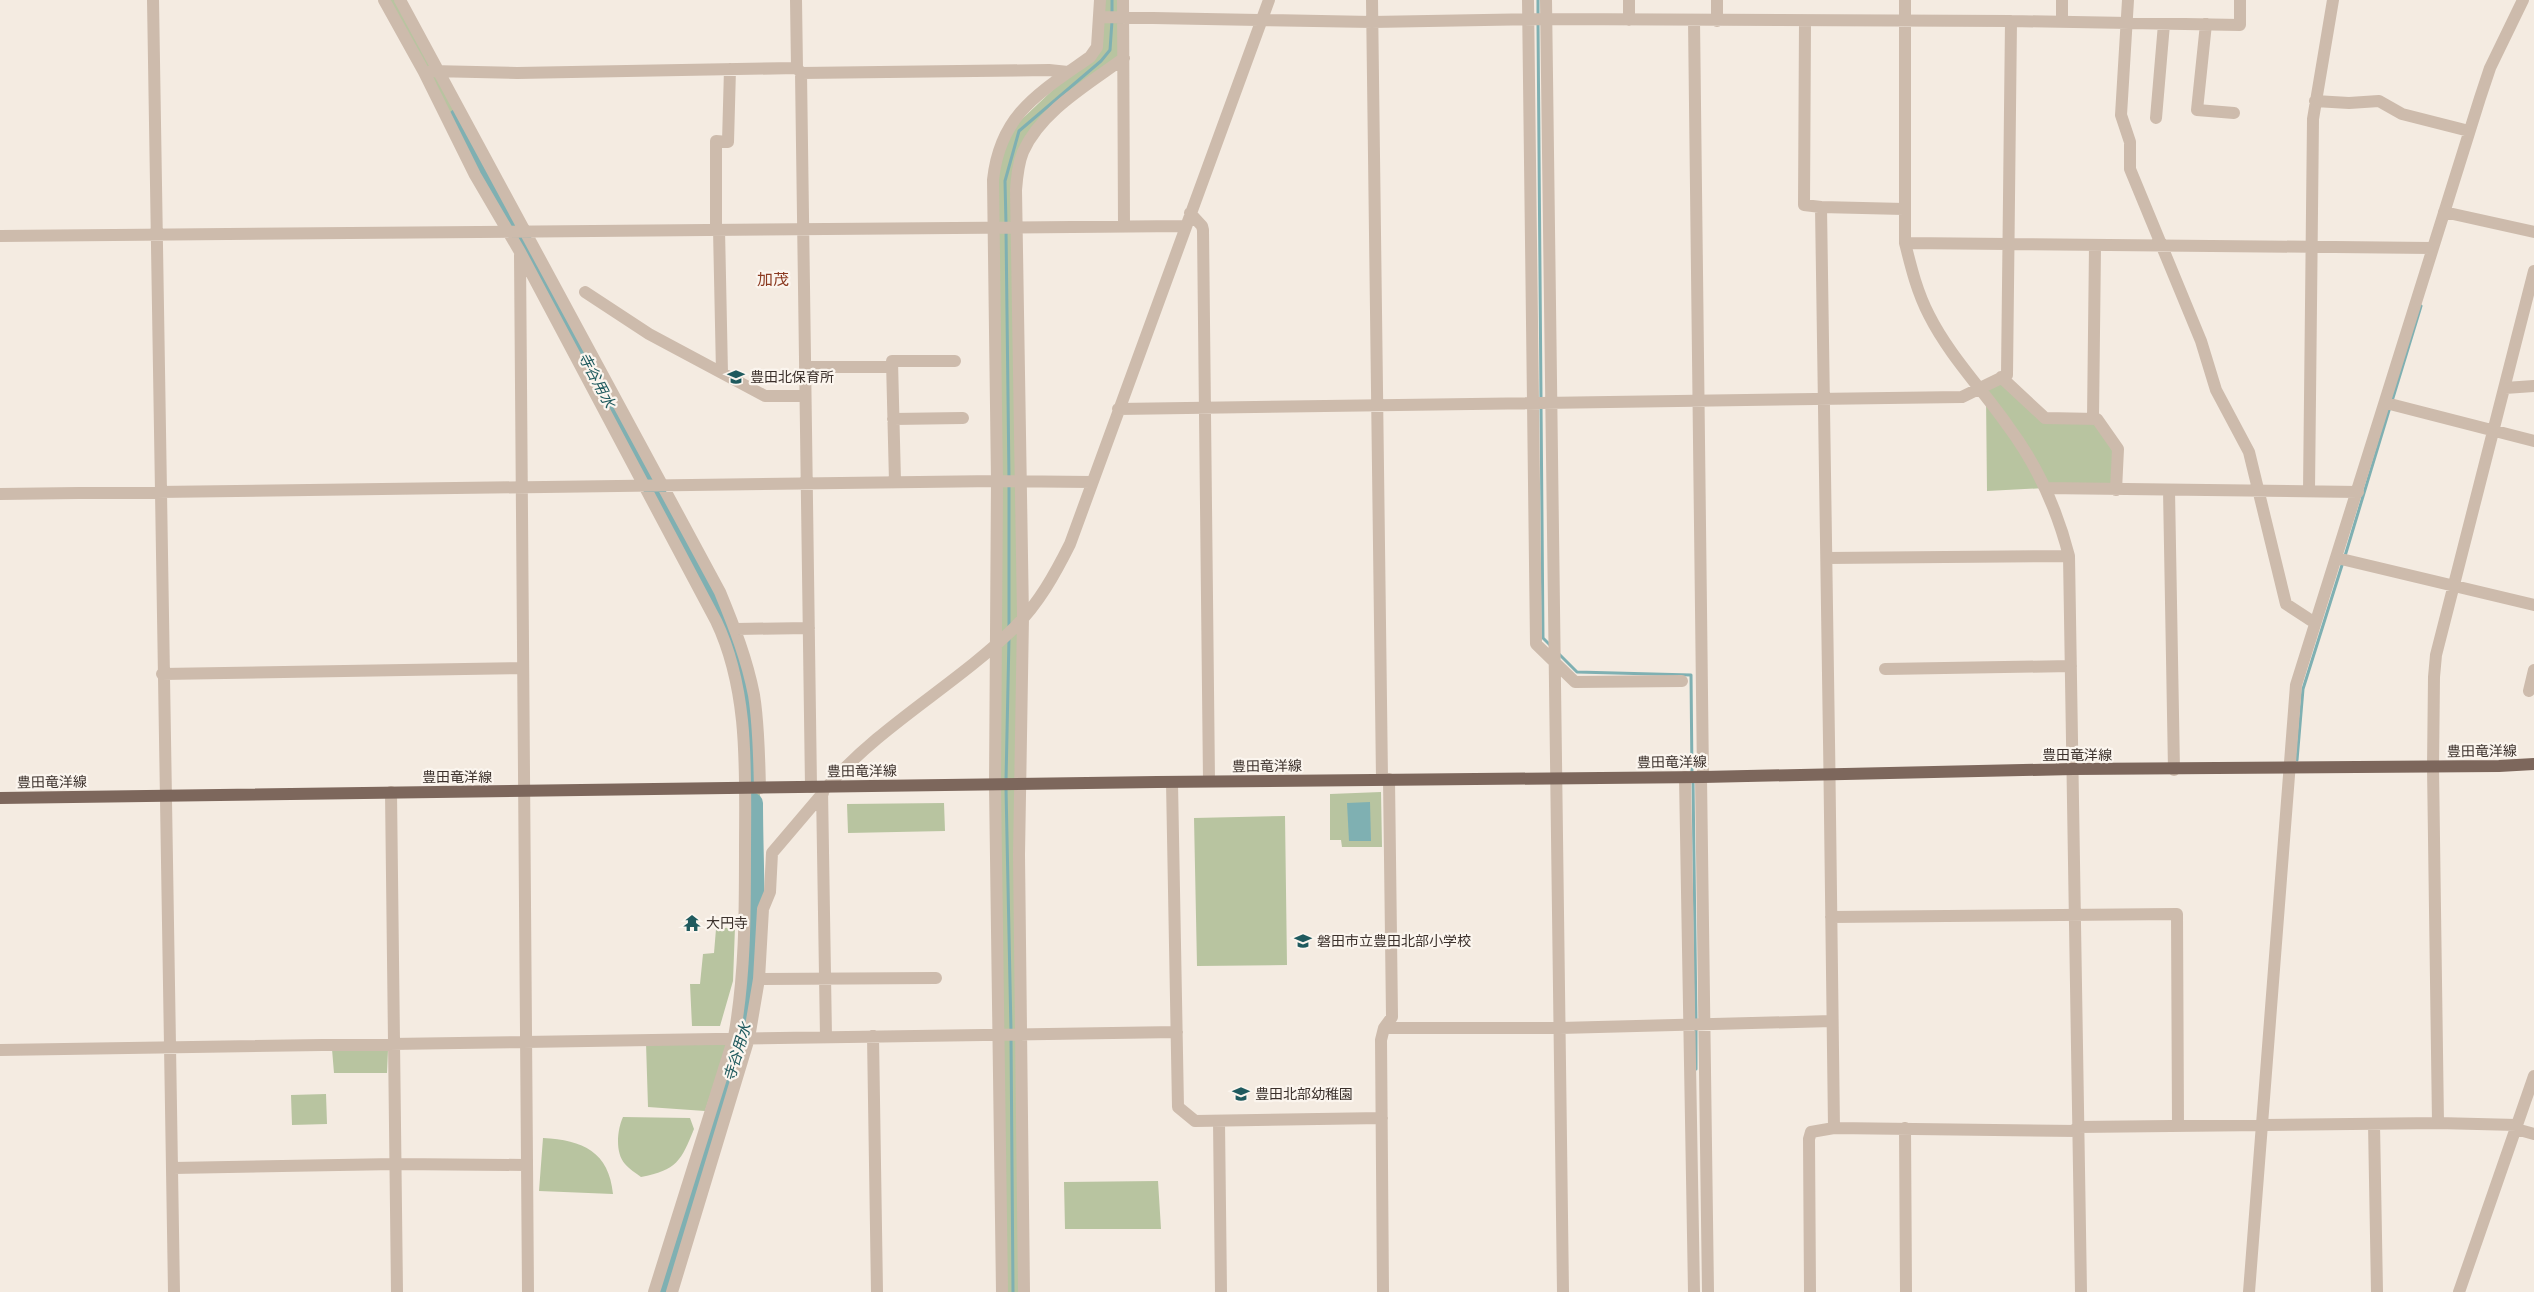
<svg xmlns="http://www.w3.org/2000/svg" width="2534" height="1292" viewBox="0 0 2534 1292" font-family="'IBM Plex Sans','Noto Sans JP',sans-serif">
	<rect width="100%" height="100%" fill="#f4ebe1"/>
	<!-- green -->
	<path fill="#b8c4a0" d="M384 0H400L729 614 751 682 760 788 759 909 750 1021 670 1292H654L734 1037 745 868 735 677 711 612Z
		M1098 0H1123L1124 58 1047 119 1023 153 1016 190 1024 1292H1002L993 192 1003 137 1097 48Z
		M2001 377 2048 423 2093 419 2118 449 2116 490 2045 488 1987 491 1986 396 1979 387Z
		M1381 792 1382 847H1342L1341 840H1330V794Z
		M944 803 945 831 848 833 847 804Z
		M1285 816 1287 965 1197 966 1194 818Z
		M735 927 733 981 720 1026H692L690 984H700L703 954 714 953 716 929Z
		M728 1041 705 1111 648 1107 646 1043Z
		M332 1049 388 1050 387 1073H334Z
		M326 1094 327 1124 292 1125 291 1095Z
		M623 1117 690 1118 694 1129C681 1161 677 1170 641 1177 636 1173 629 1169 625 1164 615 1153 617 1130 623 1117Z
		M543 1138C583 1140 609 1152 613 1194L539 1191Z
		M1158 1181 1161 1229H1065L1064 1182Z"/>
	<!-- water -->
	<path fill="#7fb0b2" d="M1370 802 1371 841H1349L1347 803Z"/>
	<g fill="none" stroke-linecap="round" stroke-linejoin="round">
		<!-- stream -->
		<path stroke="#7fb0b2" stroke-width="3" d="M1538 0V17
			M1112 15V0
			M1538 23 1541 399
			M1006 224 1005 181 1019 131 1101 61 1110 50 1112 21
			M1006 230 1009 479
			M2392 401 2421 306
			M1541 406 1543 638 1551 646
			M1009 485V626
			M2345 556 2390 407
			M1559 654 1577 672 1691 675 1692 774
			M2297 760 2303 689 2343 562
			M1693 780 1696 1021
			M1006 781 1009 638
			M1006 788 1011 1031
			M1696 1028V1069
			M1011 1038 1013 1292"/>
		<!-- river -->
		<path stroke="#7fb0b2" stroke-width="20" d="M457 119 728 629C743 678 751 726 752 777
			M665 1292 748 1012C759 943 753 872 753 803"/>
		<!-- minor -->
		<path stroke="#cdbbac" stroke-width="12" d="M153 0 174 1292
			M384 0 424 72 475 175 520 252 716 621C750 692 745 775 745 852 745 915 745 975 734 1037L654 1292
			M400 0 720 592C734 626 747 659 754 695 759 726 759 757 760 788
			M796 0 797 68 801 73 811 787
			M1123 0 1124 226
			M1372 0 1382 779
			M1528 0 1536 644 1575 682 1682 681
			M1546 0 1563 1292
			M1717 0V21
			M1905 0V243C1911 267 1917 292 1929 315 1949 355 1982 389 2008 426 2037 465 2057 509 2069 556L2081 1292
			M2128 0 2121 115 2130 142V169L2201 341 2216 390 2249 452 2286 604 2315 623
			M1100 17 1372 22 1546 19 2011 21 2240 25V0
			M1629 20V0
			M1694 20 1703 777
			M1805 21 1804 205 1821 207
			M2062 21V0
			M2206 24 2197 110 2234 113
			M431 71 517 73 797 68
			M801 73 1049 70 1068 72
			M2315 101 2349 103 2379 101 2402 114 2469 131
			M2156 118 2164 24
			M2444 212 2534 232
			M1190 213 1202 226 1203 230 1209 781
			M716 229V141L728 142 730 69
			M719 229 722 373
			M0 236 1185 226
			M1905 243 2431 248
			M520 255 528 1292
			M585 292 649 334 765 396H805
			M805 367H892
			M2001 377 2045 418 2097 419 2118 449 2116 490
			M2505 388 2534 386
			M2386 403 2534 441
			M1118 409 1962 397 2007 375 2011 21
			M893 419 963 418
			M2093 419 2095 246
			M895 482 892 361H955
			M2045 488 2358 492
			M2169 490 2174 770
			M2309 491 2313 119 2333 0
			M0 494 997 481 1092 482
			M1827 558 2069 556
			M2337 558 2534 605
			M736 629 809 628
			M1885 669 2071 666
			M162 674 522 668
			M2529 691 2534 670
			M1685 777 1694 1292
			M1701 777 1708 1292
			M1172 782 1178 1107 1195 1121 1382 1118
			M827 787C882 724 956 685 1015 627 1039 603 1055 574 1070 544L1269 0
			M822 789 826 1037
			M391 792 397 1292
			M1831 917 2177 914 2178 1126
			M759 979 936 978
			M1384 1028H1560L1832 1021
			M873 1036 877 1292
			M0 1050 1177 1032
			M1219 1122 1221 1292
			M2438 1123 2433 767 2434 677 2436 655 2534 271
			M2374 1124 2377 1292
			M2077 1127 2438 1123 2517 1125
			M1834 1128C1829 821 1828 514 1821 207L1904 209
			M1905 1128 1906 1292
			M2516 1129 2534 1134
			M173 1168 395 1164 526 1165
			M672 1292 749 1038 759 979 763 909 770 892 772 853 823 793
			M1002 1292 995 785 997 481 993 180C1000 114 1039 93 1090 57L1097 47 1100 0
			M1024 1292 1019 855 1023 617 1016 190C1017 177 1018 164 1023 152 1041 111 1089 84 1124 58
			M1383 1292 1381 1040 1384 1028 1392 1017 1389 779
			M1810 1292 1809 1139 1811 1132 1834 1128 2077 1131
			M2249 1292 2296 685 2480 98 2490 68 2523 0
			M2459 1292 2534 1076"/>
		<!-- major -->
		<path stroke="#7d675c" stroke-width="12" d="M0 798 1157 782 1703 777 2073 769 2499 766 2534 764"/>
	</g>
	<!-- icons -->
	<defs>
		<g id="school-bare" transform="scale(1.35)"><path d="M0-5L7-2L0 1L-7-2ZM-4 1L0 2.5L4 1V4Q0 6-4 4Z" fill="#1f5a5e" stroke="#fbf5ee" stroke-width="2.5" paint-order="stroke"/></g>
		<g id="temple-bare" transform="scale(1.35)"><path d="M0-6L5-2H3V0L6.5 2.5H4V6H1.5V3h-3V6H-4V2.5H-6.5L-3 0V-2H-5Z" fill="#1f5a5e" stroke="#fbf5ee" stroke-width="2.5" paint-order="stroke"/></g>
	</defs>
	<g fill-rule="evenodd">
		<use href="#school-bare" x="736" y="377"/>
		<use href="#temple-bare" x="692" y="923"/>
		<use href="#school-bare" x="1303" y="941"/>
		<use href="#school-bare" x="1241" y="1094"/>
	</g>
	<g text-anchor="middle" dominant-baseline="central" stroke-width="4.5" stroke-linejoin="round" paint-order="stroke">
		<!-- poi labels -->
		<g font-size="14" fill="#3b302b" stroke="#fbf5ee" text-anchor="start">
			<text x="750" y="377">豊田北保育所</text>
			<text x="706" y="923">大円寺</text>
			<text x="1317" y="941">磐田市立豊田北部小学校</text>
			<text x="1255" y="1094">豊田北部幼稚園</text>
		</g>
		<!-- street labels -->
		<g font-size="14" fill="#3b302b" stroke="#fbf5ee">
			<text transform="translate(2482 751) rotate(-1)">豊田竜洋線</text>
			<text x="2077" y="755">豊田竜洋線</text>
			<text transform="translate(1672 762) rotate(-1)">豊田竜洋線</text>
			<text transform="translate(1267 766) rotate(-1)">豊田竜洋線</text>
			<text transform="translate(862 771) rotate(-1)">豊田竜洋線</text>
			<text x="457" y="777">豊田竜洋線</text>
			<text transform="translate(52 782) rotate(-1)">豊田竜洋線</text>
		</g>
		<!-- water labels -->
		<g font-size="15" font-style="italic" fill="#1f5a5e" stroke="#fbf5ee">
			<text transform="translate(597 380) rotate(62)">寺谷用水</text>
			<text transform="translate(737 1052) rotate(-73)">寺谷用水</text>
		</g>
		<!-- quarter labels -->
		<g font-size="16" fill="#8c3b22" stroke="#fbf5ee">
			<text x="773" y="279">加茂</text>
		</g>
	</g>
</svg>
